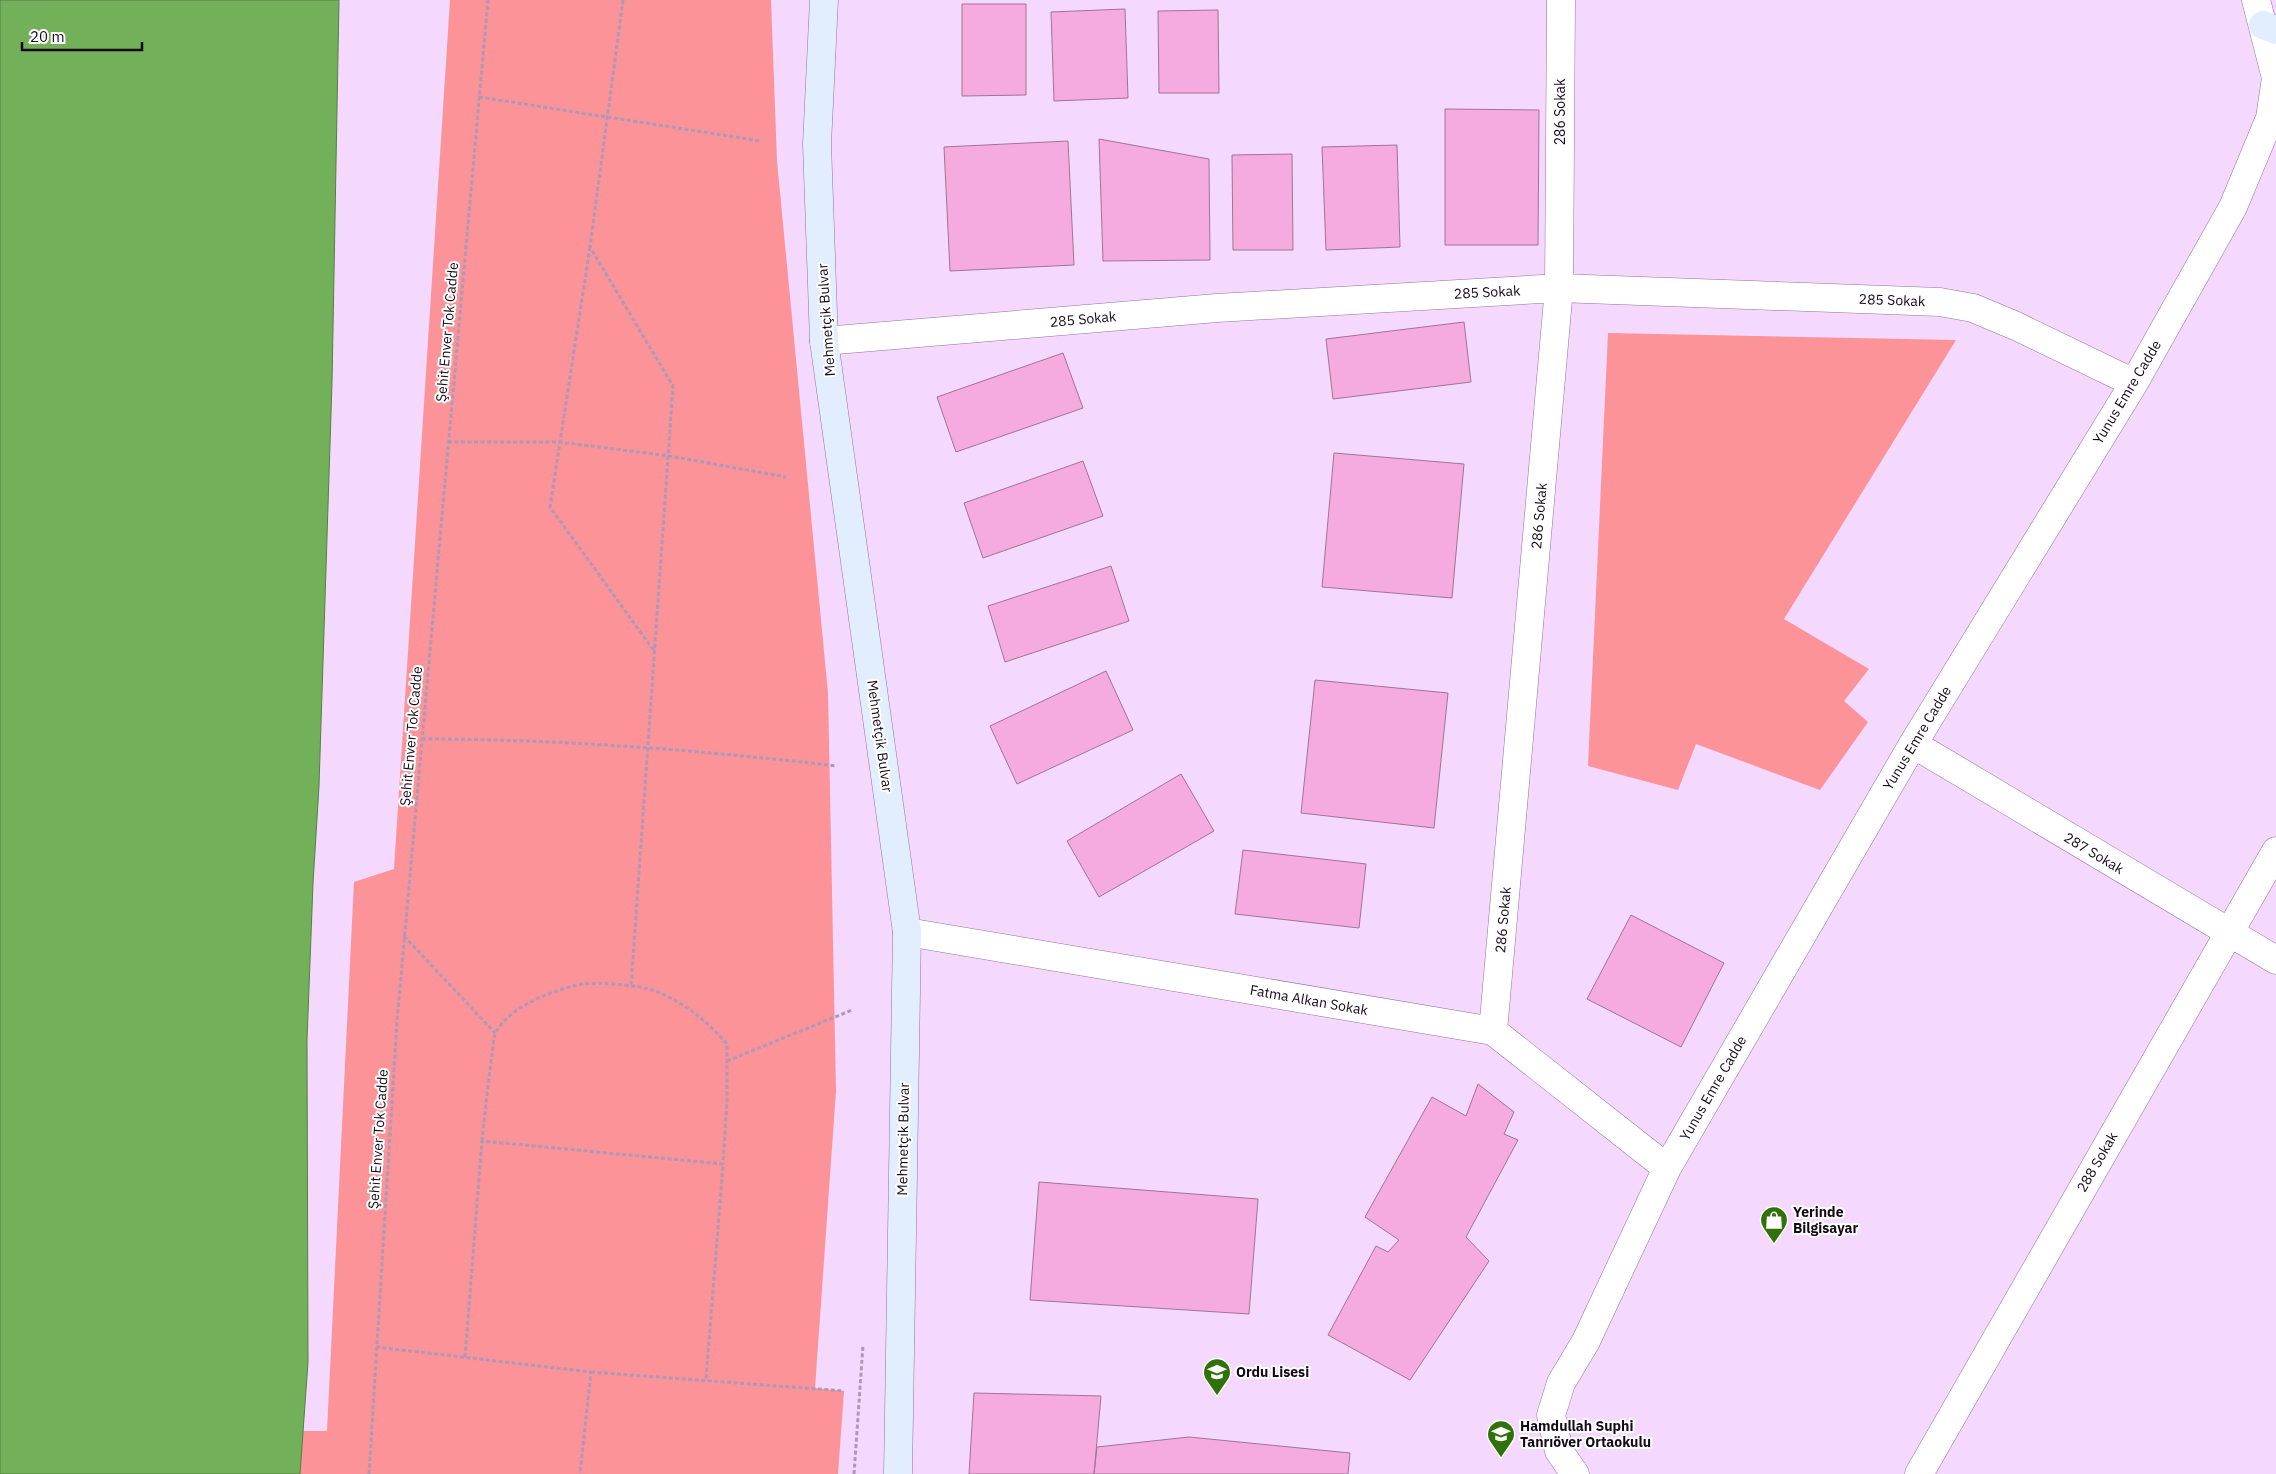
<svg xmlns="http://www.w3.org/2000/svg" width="2276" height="1474" viewBox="0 0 2276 1474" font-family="'IBM Plex Sans',sans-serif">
	<rect width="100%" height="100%" fill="#f4d8fd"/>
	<!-- green -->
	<path fill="#fb9398" d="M450 0H771L777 161 828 693 836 1091 815 1388 844 1391 838 1474H284L287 1431H327L354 882 394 869Z
		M1608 333 1956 340 1784 619 1869 669 1844 701 1868 722 1820 790 1696 744 1678 790 1588 766Z"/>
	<!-- water -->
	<path fill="#72b159" stroke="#567f46" d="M0 0H339L332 382 319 786 313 883 307 1040 308 1362 300 1474H0Z"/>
	<!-- building -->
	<path fill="#f5abe0" stroke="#a17494" d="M962 4H1026V95L962 96Z
		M1125 9 1128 98 1054 101 1051 12Z
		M1218 10 1219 93H1159L1158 11Z
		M1445 109 1539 110 1538 245H1445Z
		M1099 139 1209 159 1210 260 1103 261Z
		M1068 141 1074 265 950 271 944 147Z
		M1397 145 1400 247 1326 250 1322 147Z
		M1292 154 1293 250H1233L1232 155Z
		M1464 322 1471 382 1333 399 1326 339Z
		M1063 353 1083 408 956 452 937 397Z
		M1334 453 1464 464 1452 598 1322 587Z
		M1083 461 1103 516 983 558 964 503Z
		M1111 566 1129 621 1005 662 988 606Z
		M1106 671 1133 730 1017 784 990 726Z
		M1315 680 1448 693 1434 828 1301 813Z
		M1181 774 1214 831 1099 897 1067 841Z
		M1243 850 1366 864 1359 928 1235 914Z
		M1631 915 1724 963 1681 1047 1587 999Z
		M1478 1084 1514 1112 1504 1134 1518 1140 1466 1237 1489 1261 1410 1380 1328 1335 1376 1246 1388 1252 1399 1240 1365 1217 1432 1097 1466 1116Z
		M1039 1182 1258 1199 1249 1314 1030 1300Z
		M974 1393 1101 1396 1094 1474H969Z
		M1189 1437 1350 1453 1348 1474H1094L1097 1447Z"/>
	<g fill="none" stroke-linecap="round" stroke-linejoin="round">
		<!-- street casing -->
		<g stroke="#93749d" stroke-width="29">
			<path id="street" d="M824 341 1217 308 1559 288 1940 302 1973 308 2016 326 2134 383
				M1913 744 2276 960
				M907 932 1493 1031 1667 1168
				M1493 1031 1559 288 1561 0
				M1575 1474 1559 1451 1551 1415 1561 1383 1586 1341 1667 1168 1913 744 2134 383 2233 207 2270 118 2276 78 2256 0
				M1919 1474 2276 851"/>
		</g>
		<!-- secondary casing -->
		<g stroke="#93749d" stroke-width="29">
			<path id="secondary" d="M824 0 817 144 824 341 907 932 898 1474
				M2263 25 2276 30"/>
		</g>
		<!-- path -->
		<path stroke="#af98b6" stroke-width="3" stroke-dasharray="4 2.5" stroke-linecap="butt" d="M623 0 590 247 673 386 631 987
			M479 97 761 141
			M590 247 550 507 655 652
			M448 442H559L669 456 786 477
			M422 739C561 739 699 750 837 766
			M404 936 495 1033
			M727 1061 852 1010
			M482 1141C485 1112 488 1083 492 1055 493 1048 493 1038 496 1032 510 1006 555 989 583 984 599 982 639 985 655 991 684 1002 707 1021 727 1044V1101L723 1164
			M376 1347 591 1372 580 1474
			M465 1357 482 1141 723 1164 706 1380
			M591 1372 844 1391
			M369 1474 397 1021 488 0
			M854 1474 863 1345"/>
		<!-- street -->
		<use href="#street" stroke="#fff" stroke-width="28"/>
		<!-- secondary -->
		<use href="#secondary" stroke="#e2edfd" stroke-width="28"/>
	</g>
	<!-- icons -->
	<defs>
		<g id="shop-pin" transform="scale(1.4375)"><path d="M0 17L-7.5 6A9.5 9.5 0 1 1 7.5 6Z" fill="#307109" stroke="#fff"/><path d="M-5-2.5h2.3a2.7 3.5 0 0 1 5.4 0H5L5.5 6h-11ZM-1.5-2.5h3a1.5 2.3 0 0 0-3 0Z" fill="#fff"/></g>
		<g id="school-pin" transform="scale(1.4375)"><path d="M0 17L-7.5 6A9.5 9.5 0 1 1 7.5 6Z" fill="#307109" stroke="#fff"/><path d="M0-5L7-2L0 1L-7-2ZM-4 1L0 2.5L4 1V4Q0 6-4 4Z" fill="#fff"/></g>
	</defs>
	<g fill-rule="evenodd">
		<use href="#shop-pin" x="1774" y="1220"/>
		<use href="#school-pin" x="1217" y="1372"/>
		<use href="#school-pin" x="1501" y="1434"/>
	</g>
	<g text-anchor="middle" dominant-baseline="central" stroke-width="4" stroke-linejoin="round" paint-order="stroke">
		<!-- street labels -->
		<g font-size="14" fill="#150918" stroke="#fff">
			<text transform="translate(1560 112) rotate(-90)">286 Sokak</text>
			<text transform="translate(1487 292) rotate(-3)">285 Sokak</text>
			<text transform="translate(1892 300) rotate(2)">285 Sokak</text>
			<text transform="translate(1083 319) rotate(-5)">285 Sokak</text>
			<text transform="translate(826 320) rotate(-94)">Mehmetçik Bulvar</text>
			<text transform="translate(447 332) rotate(-85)">Şehit Enver Tok Cadde</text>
			<text transform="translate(2127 392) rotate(-59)">Yunus Emre Cadde</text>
			<text transform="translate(1539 516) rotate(-85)">286 Sokak</text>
			<text transform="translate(411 736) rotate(-85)">Şehit Enver Tok Cadde</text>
			<text transform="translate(880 736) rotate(82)">Mehmetçik Bulvar</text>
			<text transform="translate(1917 738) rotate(-59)">Yunus Emre Cadde</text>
			<text transform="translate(2094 853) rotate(31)">287 Sokak</text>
			<text transform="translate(1503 920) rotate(-85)">286 Sokak</text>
			<text transform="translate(1309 1000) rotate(10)">Fatma Alkan Sokak</text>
			<text transform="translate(1713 1088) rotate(-60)">Yunus Emre Cadde</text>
			<text transform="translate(378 1139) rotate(-86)">Şehit Enver Tok Cadde</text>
			<text transform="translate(903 1139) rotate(-89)">Mehmetçik Bulvar</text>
			<text transform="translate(2097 1162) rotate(-60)">288 Sokak</text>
		</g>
		<!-- poi labels -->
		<g font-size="14" font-weight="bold" fill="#150918" stroke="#fff" text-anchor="start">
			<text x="1793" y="1212">Yerinde<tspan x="1793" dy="16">Bilgisayar</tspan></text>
			<text x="1236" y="1372">Ordu Lisesi</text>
			<text x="1520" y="1426">Hamdullah Suphi<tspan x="1520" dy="16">Tanrıöver Ortaokulu</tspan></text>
		</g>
	</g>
	<!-- scale -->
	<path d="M22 42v8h120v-8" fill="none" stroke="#150918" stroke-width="2.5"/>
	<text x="30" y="42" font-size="15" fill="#150918" stroke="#ffffff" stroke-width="4" paint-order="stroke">20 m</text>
</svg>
